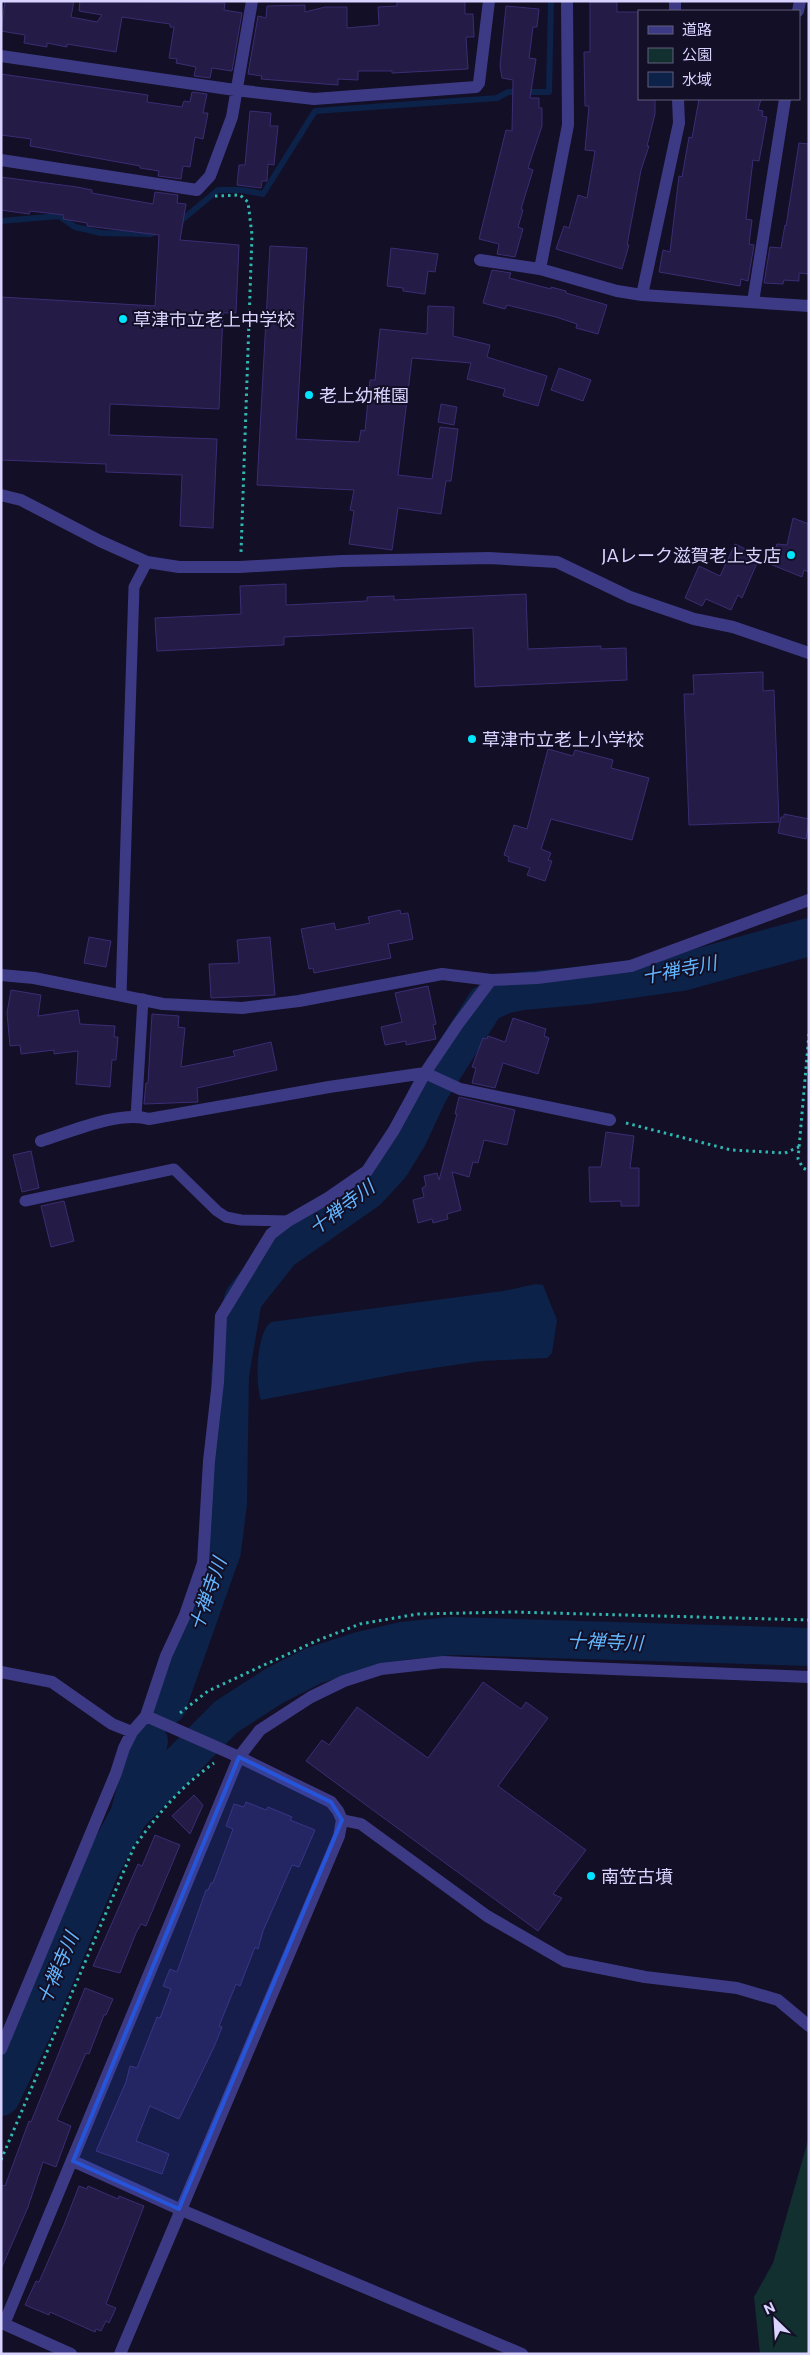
<svg xmlns="http://www.w3.org/2000/svg" width="810" height="2355" viewBox="0 0 810 2355" font-family="Commissioner,'Noto Sans JP',sans-serif">
	<rect width="100%" height="100%" fill="#130f26"/>
	<!-- green -->
	<path fill="#12302f" d="M809 2137V2354H760L754 2297 773 2263Z"/>
	<!-- water -->
	<path fill="#0c2248" d="M536 1284 543 1285 557 1320 552 1353 547 1358 481 1361 407 1372 261 1400C255 1384 256 1333 271 1322L503 1291Z"/>
	<g fill="none" stroke-linecap="round" stroke-linejoin="round">
		<!-- stream -->
		<path stroke="#0c2248" stroke-width="6" d="M1 221 59 216 75 227 101 233 151 234 158 231
			M177 224 218 190H242L263 194 315 111 497 98 508 92H549L551 1"/>
		<!-- river -->
		<path stroke="#0c2248" stroke-width="38" d="M167 1706 222 1551 228 1503 230 1375 243 1299 281 1251 367 1191 391 1165 408 1137 429 1092 486 1003 504 995 522 991 589 985 682 972 809 937
			M129 1815 226 1717 274 1686 313 1666 359 1651 402 1641 452 1636 809 1647
			M1 2097 34 2027 100 1869 129 1815 149 1741"/>
	</g>
	<!-- building -->
	<path fill="#241b47" stroke="#3b2d73" d="M5 1H74L71 17 97 22 102 15 79 11 80 1 225 3 224 10 242 13 232 71 212 68 210 78 194 76 196 67 176 63 177 59 169 58 174 27H170V24L122 17 116 52 67 44V47L47 43V47L24 43 25 35 1 31Z
		M397 1H465V14H473L474 37H466L468 69 392 73V71H358V80L338 79V85L261 79 262 76 248 74 258 16 266 18 267 6 305 5V12L325 7H347V28L379 25 378 7 397 6Z
		M590 2H617V12H639V99H655V114L647 146H649L641 170 627 245H629L622 269 556 249 564 226 569 228 578 195 587 198 595 151 585 150 589 106H585L584 52H590Z
		M506 6 539 9 537 27H533L529 58 536 59 530 98H539V108H542V126L528 168 533 170 521 209 523 210 518 227 523 229 515 257 497 254 499 244 479 239 506 130 512 131 513 80 502 78 500 66Z
		M1 74 148 95 147 102 182 107 184 101 190 102 192 92 207 94 203 113H208L203 139 195 137 190 167 183 166 181 179 158 176 159 171 140 168V166L30 146 31 139 1 135Z
		M699 99H761L758 110 763 111 762 116 767 117 759 161 753 160 746 219 752 220 749 244 754 245 748 281 741 279 740 286 659 272 663 250 670 252 679 176 682 177 689 137 692 138Z
		M250 111 271 113 270 126H278L274 165 268 164 267 181H262L261 188 237 185 239 165H245Z
		M799 143 809 144V274L799 273V281L784 280 783 284 764 283 770 247 781 248 785 225 786 226Z
		M1 177 77 187 92 190V193L153 204 155 192 178 195 177 203 186 204 180 240 239 245 236 313H223L219 409 110 404 109 435 217 439 213 528 180 526 182 475 106 472V464L1 460V297L155 306 159 235 87 226V223L63 219 64 215 30 211 29 214 1 210Z
		M270 246 307 248 296 439 359 442 361 430 365 431 370 380H375L380 329 427 334 428 306 454 307 453 336 490 345 487 357 547 376 538 406 503 396 505 389 467 379 471 363 412 358 398 475 432 479 440 427 458 429 451 481H446L441 514 398 508 392 550 349 544 354 511 350 510 354 490 257 485Z
		M391 248 438 254 435 272 428 271 425 294 403 291V288L387 286Z
		M492 270 511 273 509 278 551 289V287L566 291V293L607 305 598 334 576 328 577 324 556 317 507 305 505 309 483 303Z
		M559 368 591 380 583 401 551 390Z
		M441 404 457 407 454 425 438 422Z
		M793 518 809 524V572L804 570 802 577 770 564 777 544 787 545Z
		M735 544 760 556 742 598 738 595 731 610 706 599 702 606 685 598 699 566 720 576Z
		M286 584V605L367 601V597L394 596V600L526 594 528 649 601 646V649L626 648 627 680 475 687 473 628 284 637V645L157 651 155 618 241 614 240 586Z
		M763 672V691L774 690 779 822 689 825 684 694H694L693 675Z
		M548 749 573 756 575 750 613 760 611 768 649 778 632 840 551 819 541 849 551 853 548 860 552 861 545 881 527 875 530 868 508 861 509 857 504 855 514 825 527 829Z
		M784 814 809 819 806 839 778 833 781 817H784Z
		M400 910 401 914 408 913 413 939 388 944 391 958 314 973 313 968 309 969 301 929 334 923 336 930 370 923 368 917Z
		M89 937 111 941 106 967 84 963Z
		M270 937 275 995 211 998 209 964 239 963 237 940Z
		M428 986 436 1024 433 1025 436 1039 406 1045V1041L385 1045 381 1027 402 1022 395 993Z
		M11 990 41 995 38 1016 78 1010 80 1024 115 1026 114 1037H118L116 1060H112L110 1087 76 1084 78 1051 54 1054V1050L21 1054 20 1045 10 1046 7 1013Z
		M152 1014 179 1016 178 1027 185 1028 181 1067 235 1056 233 1051 271 1042 277 1070 197 1088 198 1102 144 1104 146 1083H148Z
		M513 1018 546 1029 544 1036 549 1038 538 1074 503 1063 495 1088 472 1083 476 1068 472 1067 483 1038 487 1039 488 1036 505 1042Z
		M459 1097 515 1110 507 1145 484 1140 478 1163 473 1162 469 1177 452 1172 461 1210 447 1214 448 1219 433 1223 432 1219 418 1223 413 1200 424 1197 422 1188 426 1186 424 1176 437 1173 439 1180 457 1114H455Z
		M606 1132 634 1136 630 1168H639V1206H621V1201L590 1202 589 1167H601Z
		M31 1151 39 1188 22 1192 13 1155Z
		M64 1201 74 1241 51 1247 41 1206Z
		M483 1682 521 1709 526 1702 548 1718 498 1786 586 1850 553 1894 562 1898 538 1931 306 1761 322 1740 329 1745 357 1707 428 1758Z
		M194 1795 203 1805 190 1834 172 1816Z
		M246 1802 266 1810 268 1807 292 1817 290 1820 315 1830 299 1867 292 1865 263 1931 258 1949 255 1947 240 1986 236 1984 219 2026 222 2027 214 2047 179 2119 150 2106 136 2141 169 2154 162 2174 96 2151 126 2082 130 2066 137 2068 157 2017 160 2018 171 1989 163 1986 170 1969 177 1972 206 1890H208L211 1883H213L233 1829 226 1826 234 1804 244 1807Z
		M155 1835 180 1845 146 1926 141 1924 136 1933 120 1973 93 1966 138 1864 142 1866Z
		M85 1988 113 1999 106 2015H104L89 2054 86 2053 57 2120 71 2126 56 2167 43 2162 28 2207 1 2269V2185L5 2186 29 2121 31 2122Z
		M79 2186 87 2189 88 2186 118 2199 119 2196 144 2206 106 2304 116 2308 109 2323 106 2321 101 2331 96 2329 95 2332 50 2312 49 2315 25 2305 36 2281 39 2282 64 2225Z"/>
	<g fill="none" stroke-linecap="round" stroke-linejoin="round">
		<!-- path -->
		<path stroke="#2fb8b0" stroke-width="3" stroke-dasharray="2.5 4" stroke-linecap="butt" d="M215 196 240 195 248 202 252 235 241 552
			M809 1034 798 1159 803 1168 809 1171
			M626 1123 731 1150 785 1153 799 1147
			M180 1713 208 1691 316 1641 360 1624 418 1614 513 1612 809 1620
			M1 2160 134 1847C158 1814 181 1786 214 1763"/>
		<!-- service -->
		<path stroke="#3d3a85" stroke-width="11" d="M121 995 134 587 147 562
			M136 1117 143 999
			M25 1201 174 1169 217 1211 226 1217 241 1220 288 1221"/>
		<!-- minor -->
		<path stroke="#3d3a85" stroke-width="12" d="M675 1V11
			M798 11 800 1
			M1 56 235 90 314 99 476 87 479 83 489 1
			M1 160 197 190 210 176 232 117 252 1
			M480 260 540 269 617 291 642 295 809 306
			M540 269 568 125 567 1
			M642 295 679 123 678 99
			M753 302 785 99
			M1 495 21 500 100 541 147 562 179 567H240L342 561 489 558 557 562 630 597 694 619 733 627 809 653
			M1 975 34 978 163 1004 242 1008 299 1001 442 974 491 980 537 978 631 966 809 900
			M41 1141C70 1132 120 1110 149 1119L329 1087 425 1073 460 1089 610 1120
			M1 1672 52 1682 112 1724 132 1732
			M146 1716 239 1757
			M342 1820 361 1824 487 1916 565 1961 645 1977 737 1988 778 2000 809 2026
			M1 2049 116 1773 124 1748 132 1732 146 1716 166 1656 185 1615 203 1563 209 1461 218 1382 221 1316 271 1234 288 1221 328 1198 367 1171 394 1130 425 1073 458 1024 491 980
			M73 2161 179 2209 522 2354
			M71 2354 4 2324 239 1757 260 1730 311 1697 344 1681 381 1669 443 1662 809 1677"/>
		<!-- tertiary -->
		<path stroke="#3d3a85" stroke-width="12" d="M120 2354 339 1836 342 1820 338 1811 331 1802 239 1757"/>
	</g>
	<!-- marked area -->
	<path fill="#2655da" fill-opacity="0.2" stroke="#2655da" stroke-width="4" stroke-linejoin="round" d="M239 1757 331 1802 342 1820 179 2209 73 2161Z"/>
	<!-- markers -->
	<g fill="#00e5ff" stroke="#130f26" stroke-width="2">
		<circle cx="123" cy="319" r="5"/>
		<circle cx="309" cy="395" r="5"/>
		<circle cx="791" cy="555" r="5"/>
		<circle cx="472" cy="739" r="5"/>
		<circle cx="591" cy="1876" r="5"/>
	</g>
	<g text-anchor="middle" dominant-baseline="central" stroke-width="4" stroke-linejoin="round" paint-order="stroke">
		<!-- poi labels -->
		<g font-size="18" fill="#d9d4ff" stroke="#130f26" text-anchor="start">
			<text x="133" y="319">草津市立老上中学校</text>
			<text x="319" y="395">老上幼稚園</text>
			<text x="781" y="555" text-anchor="end">JAレーク滋賀老上支店</text>
			<text x="482" y="739">草津市立老上小学校</text>
			<text x="601" y="1876">南笠古墳</text>
		</g>
		<!-- water labels -->
		<g font-size="19" font-style="italic" fill="#62b6ff" stroke="#130f26">
			<text transform="translate(679 969) rotate(-11)">十禅寺川</text>
			<text transform="translate(341 1207) rotate(-37)">十禅寺川</text>
			<text transform="translate(207 1594) rotate(-71)">十禅寺川</text>
			<text transform="translate(605 1641) rotate(2)">十禅寺川</text>
			<text transform="translate(57 1968) rotate(-67)">十禅寺川</text>
		</g>
	</g>
	<!-- border -->
	<rect width="810" height="2355" fill="none" stroke="#d9d4ff" stroke-width="5"/>
	<!-- legend -->
	<rect x="638" y="10" width="162" height="90" fill="#130f26" stroke="#625e7d"/>
	<rect x="648" y="26" width="25" height="8" fill="#3d3a85" stroke="#625e7d"/>
	<text x="682" y="35" font-size="15" fill="#d9d4ff">道路</text>
	<rect x="648" y="48" width="25" height="15" fill="#12302f" stroke="#625e7d"/>
	<text x="682" y="60" font-size="15" fill="#d9d4ff">公園</text>
	<rect x="648" y="72" width="25" height="15" fill="#0c2248" stroke="#625e7d"/>
	<text x="682" y="85" font-size="15" fill="#d9d4ff">水域</text>
	<!-- north arrow -->
	<g transform="translate(775 2320) rotate(335)" stroke="#130f26" stroke-width="4" paint-order="stroke">
	<path d="M0-4L9 19L0 12L-9 19Z" fill="#d9d4ff"/>
	<text y="-8" font-size="14" font-weight="bold" text-anchor="middle" fill="#d9d4ff">N</text>
	</g>
</svg>
